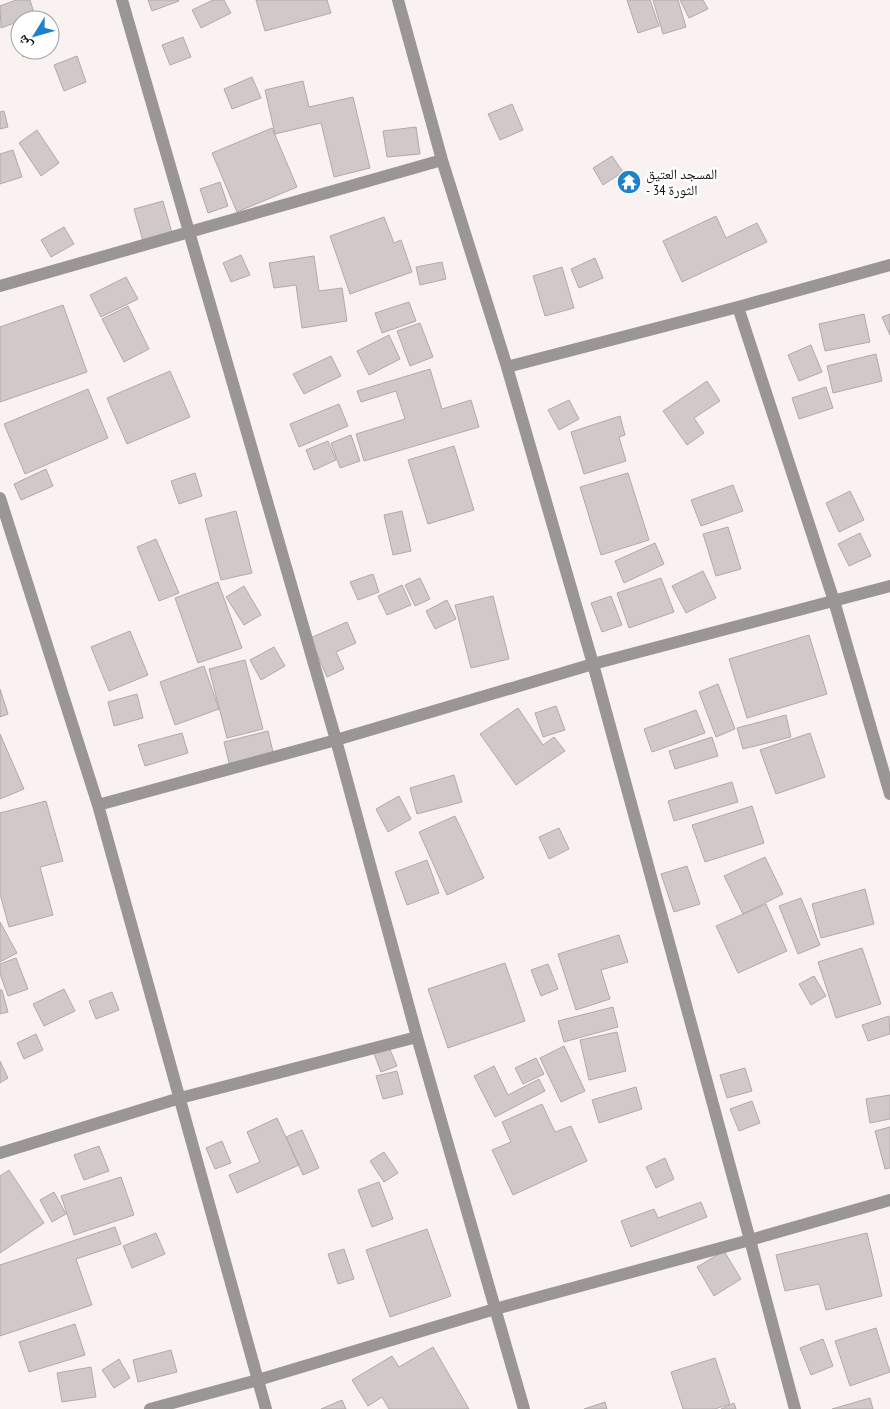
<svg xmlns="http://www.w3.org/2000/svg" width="890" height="1409" viewBox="0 0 890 1409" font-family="'PT Sans Narrow','Noto Naskh Arabic',sans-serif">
	<rect width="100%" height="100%" fill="#f9f2f0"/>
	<!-- building -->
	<path fill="#d0c9c7" stroke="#b1aaa8" d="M16 0H30L35 16 20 20V21L1 28 0 6Z
		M148 0H178L179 1 152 11Z
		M213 0H224L231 13 201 28 192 10Z
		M256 0H327L331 13 265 31Z
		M627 0H650L659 26 638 33Z
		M653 0H678L686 27 663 34Z
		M680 0H703L708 9 689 18Z
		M20 34V50H38L23 57 13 38Z
		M183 37 191 57 170 65 162 45Z
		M77 56 86 82 64 91 54 65Z
		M252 77 261 98 232 109 224 89Z
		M303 81 309 107 353 97 370 168 334 177 321 123 275 134 265 90Z
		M512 104 523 130 500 140 488 114Z
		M4 111 8 127 0 129V112Z
		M416 127 420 154 387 157 383 131Z
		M272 128 297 187 237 212 212 153Z
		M37 130 59 163 41 176 19 143Z
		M13 150 22 177 0 184V154Z
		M612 156 623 172 603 185 593 168Z
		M220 182 228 206 208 213 200 189Z
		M163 201 172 233 143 241 134 209Z
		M716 216 726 238 757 223 767 242 682 282 663 241Z
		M384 217 394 243 401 240 412 272 350 294 330 236Z
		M64 227 74 244 51 257 41 240Z
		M241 255 250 275 231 282 223 263Z
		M314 256 319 291 342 288 347 321 302 328 296 285 274 288 269 263Z
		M595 258 603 278 579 288 571 269Z
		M442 262 446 279 420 285 416 267Z
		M562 267 574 308 545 316 533 276Z
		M126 277 138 299 101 317 90 295Z
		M409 302 416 321 382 333 375 313Z
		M63 305 87 372 0 402V327Z
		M128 306 149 349 124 362 102 319Z
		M864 314 870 342 825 351 819 324Z
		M890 314V335L882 317Z
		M420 323 433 357 410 366 397 331Z
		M389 335 400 359 369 375 357 351Z
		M811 345 822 372 799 381 788 355Z
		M876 354 882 381 833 393 827 366Z
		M331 356 341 376 304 394 293 374Z
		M430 369 442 409 471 400 479 427 364 461 356 434 405 419 396 391 361 402 357 391Z
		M170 371 190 417 127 444 107 398Z
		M707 381 720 401 694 418 704 433 687 445 663 411Z
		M826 387 833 408 799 419 792 398Z
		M88 389 108 438 25 474 4 424Z
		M569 400 579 419 559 430 548 410Z
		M339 404 348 426 299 447 290 424Z
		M620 416 625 435 619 437 626 461 584 474 571 432Z
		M351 435 360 461 340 468 331 443Z
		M328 441 336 460 314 470 306 450Z
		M454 446 474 510 428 524 408 460Z
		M46 469 53 486 21 500 14 484Z
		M195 473 202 496 179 504 171 481Z
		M628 473 649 540 601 555 580 487Z
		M733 485 743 511 701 526 691 500Z
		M850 491 864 520 839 532 826 503Z
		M236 511 252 573 221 580 205 519Z
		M402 511 411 551 393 555 384 515Z
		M728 527 741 569 716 576 703 534Z
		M860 533 871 556 849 566 838 544Z
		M156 539 179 593 159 601 137 547Z
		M655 543 664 564 624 583 615 561Z
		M703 571 716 598 686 613 672 586Z
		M373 574 379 592 358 600 350 582Z
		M420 578 430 599 415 606 405 585Z
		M661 578 674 612 629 628 617 593Z
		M218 582 242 648 198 663 175 598Z
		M402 585 411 605 387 615 378 596Z
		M244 586 261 615 244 625 226 597Z
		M493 596 509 659 471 668 455 605Z
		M611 596 622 625 602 632 591 603Z
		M447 600 456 619 435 629 426 611Z
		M347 622 356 643 336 652 344 669 327 677 310 638Z
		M130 631 148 675 109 691 91 647Z
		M809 635 827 694 747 718 729 659Z
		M274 647 285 666 261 680 250 660Z
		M245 660 263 729 227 738 209 669Z
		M204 666 219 709 175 725 160 682Z
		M718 684 735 729 716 737 699 692Z
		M0 689 8 714 0 717Z
		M137 694 143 718 114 726 108 702Z
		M556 706 565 730 543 737 535 713Z
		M518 708 543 745 554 737 565 751 516 785 480 734Z
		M696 710 705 733 652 752 644 729Z
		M786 715 791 737 743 749 737 728Z
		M268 731 274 756 230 767 224 742Z
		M182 733 188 753 145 766 138 745Z
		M810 733 825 777 776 794 760 750Z
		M0 734 24 789 0 799Z
		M712 737 718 756 675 769 669 751Z
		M454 775 462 802 417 814 410 788Z
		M732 782 738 802 674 821 668 801Z
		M399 796 411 819 388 832 376 809Z
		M46 801 63 861 40 867 53 915 9 927 0 894V813Z
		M752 806 764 843 705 862 692 825Z
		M455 816 484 878 447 895 419 832Z
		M559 828 569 849 549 859 539 837Z
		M765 857 783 894 743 914 724 876Z
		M427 860 439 893 407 905 395 872Z
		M687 866 700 904 674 912 661 874Z
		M865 889 874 924 821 938 812 904Z
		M801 898 820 945 798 954 779 906Z
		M766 904 787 951 738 973 716 926Z
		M0 922 17 953 0 962Z
		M619 935 628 962 601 970 610 999 576 1010 558 954Z
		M862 948 881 1004 836 1018 818 962Z
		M16 958 28 989 8 996 0 974V964Z
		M505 963 525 1021 448 1048 428 989Z
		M548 964 558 989 541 996 531 970Z
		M814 976 826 996 811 1005 799 984Z
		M64 989 75 1011 44 1026 33 1004Z
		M0 990H2L8 1012 0 1014Z
		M112 992 119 1010 96 1019 89 1001Z
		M613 1007 618 1027 564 1042 558 1021Z
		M889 1016 890 1034 868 1041 862 1025Z
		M617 1032 626 1071 589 1080 580 1040Z
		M36 1034 43 1050 24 1059 17 1043Z
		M388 1045 397 1066 381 1072 373 1051Z
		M564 1046 585 1091 561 1102 540 1058Z
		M536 1058 544 1074 523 1084 515 1068Z
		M0 1061 8 1078 0 1083Z
		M494 1066 508 1095 539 1079 545 1091 495 1117 474 1076Z
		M745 1068 752 1091 727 1098 720 1075Z
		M397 1071 403 1094 383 1099 376 1076Z
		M636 1087 642 1109 599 1123 592 1100Z
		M890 1095V1119L870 1123 866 1099Z
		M752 1101 760 1123 739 1131 730 1109Z
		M542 1104 555 1132 571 1126 587 1161 513 1195 492 1150 511 1142 502 1122Z
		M277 1118 299 1165 237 1193 229 1175 260 1162 247 1132Z
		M890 1127V1168L885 1169 875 1131Z
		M302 1130 319 1168 303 1175 286 1137Z
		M222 1141 231 1163 215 1169 206 1148Z
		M99 1146 109 1171 84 1180 74 1155Z
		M384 1152 398 1173 384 1182 370 1161Z
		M665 1158 674 1179 656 1188 646 1167Z
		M9 1170 44 1223 0 1253V1176Z
		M121 1177 134 1215 74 1235 61 1196Z
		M379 1182 393 1219 372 1227 358 1190Z
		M54 1192 66 1214 52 1222 40 1200Z
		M701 1202 707 1217 631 1247 621 1221 654 1209 658 1218Z
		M115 1227 121 1244 76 1259 92 1305 0 1336V1265Z
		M427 1229 451 1296 390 1317 366 1250Z
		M156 1233 165 1254 132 1268 123 1246Z
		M867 1233 882 1296 826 1310 819 1284 785 1291 776 1255Z
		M344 1249 354 1279 338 1284 328 1254Z
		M724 1251 741 1279 714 1296 697 1267Z
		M75 1324 85 1355 29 1372 19 1342Z
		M876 1328 890 1372 850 1386 835 1341Z
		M823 1339 833 1366 811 1375 800 1348Z
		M433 1347 469 1409H389L382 1397 368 1406 352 1380 392 1356 399 1367Z
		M171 1350 177 1372 138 1382 133 1360Z
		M715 1358 730 1404 715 1409H683L671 1372Z
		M119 1359 130 1378 114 1388 102 1370Z
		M91 1367 96 1397 62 1402 57 1373Z
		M870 1398 873 1409H832Z
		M342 1400 346 1409H321Z
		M605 1402 607 1409H584Z
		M734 1403 736 1409H721Z"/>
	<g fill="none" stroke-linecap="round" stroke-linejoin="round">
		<!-- minor -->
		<path stroke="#999695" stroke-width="12" d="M122 0 336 740 417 1037 524 1409
			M398 0 442 160 507 367 593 664 750 1240 795 1409
			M0 286 442 160
			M738 307 834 601 890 794
			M507 367 738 307 890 265
			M0 498 98 805 266 1409
			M98 805 336 740 593 664 890 586
			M0 1153 180 1098 417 1037
			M150 1409 258 1380 495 1309 750 1240 890 1200"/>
	</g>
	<!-- icons -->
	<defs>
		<g id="temple-disc" transform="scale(1.25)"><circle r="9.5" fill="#1e81cc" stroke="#fff"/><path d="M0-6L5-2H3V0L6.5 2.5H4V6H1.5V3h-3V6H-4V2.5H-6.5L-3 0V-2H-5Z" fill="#fff"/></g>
	</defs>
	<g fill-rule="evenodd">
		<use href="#temple-disc" x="629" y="182"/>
	</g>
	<g text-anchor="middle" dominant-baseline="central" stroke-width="5" stroke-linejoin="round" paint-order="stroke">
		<!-- poi labels -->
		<g font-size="14" fill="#151211" stroke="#fff" text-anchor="start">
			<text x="646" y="174">المسجد العتيق<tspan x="646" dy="16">- الثورة 34</tspan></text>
		</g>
	</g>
	<!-- north arrow -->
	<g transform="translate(35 35) rotate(233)"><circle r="24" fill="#ffffff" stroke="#a1a0a0"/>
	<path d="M0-4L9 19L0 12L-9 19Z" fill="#1e81cc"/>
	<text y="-8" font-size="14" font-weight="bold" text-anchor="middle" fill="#151211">ش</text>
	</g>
</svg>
